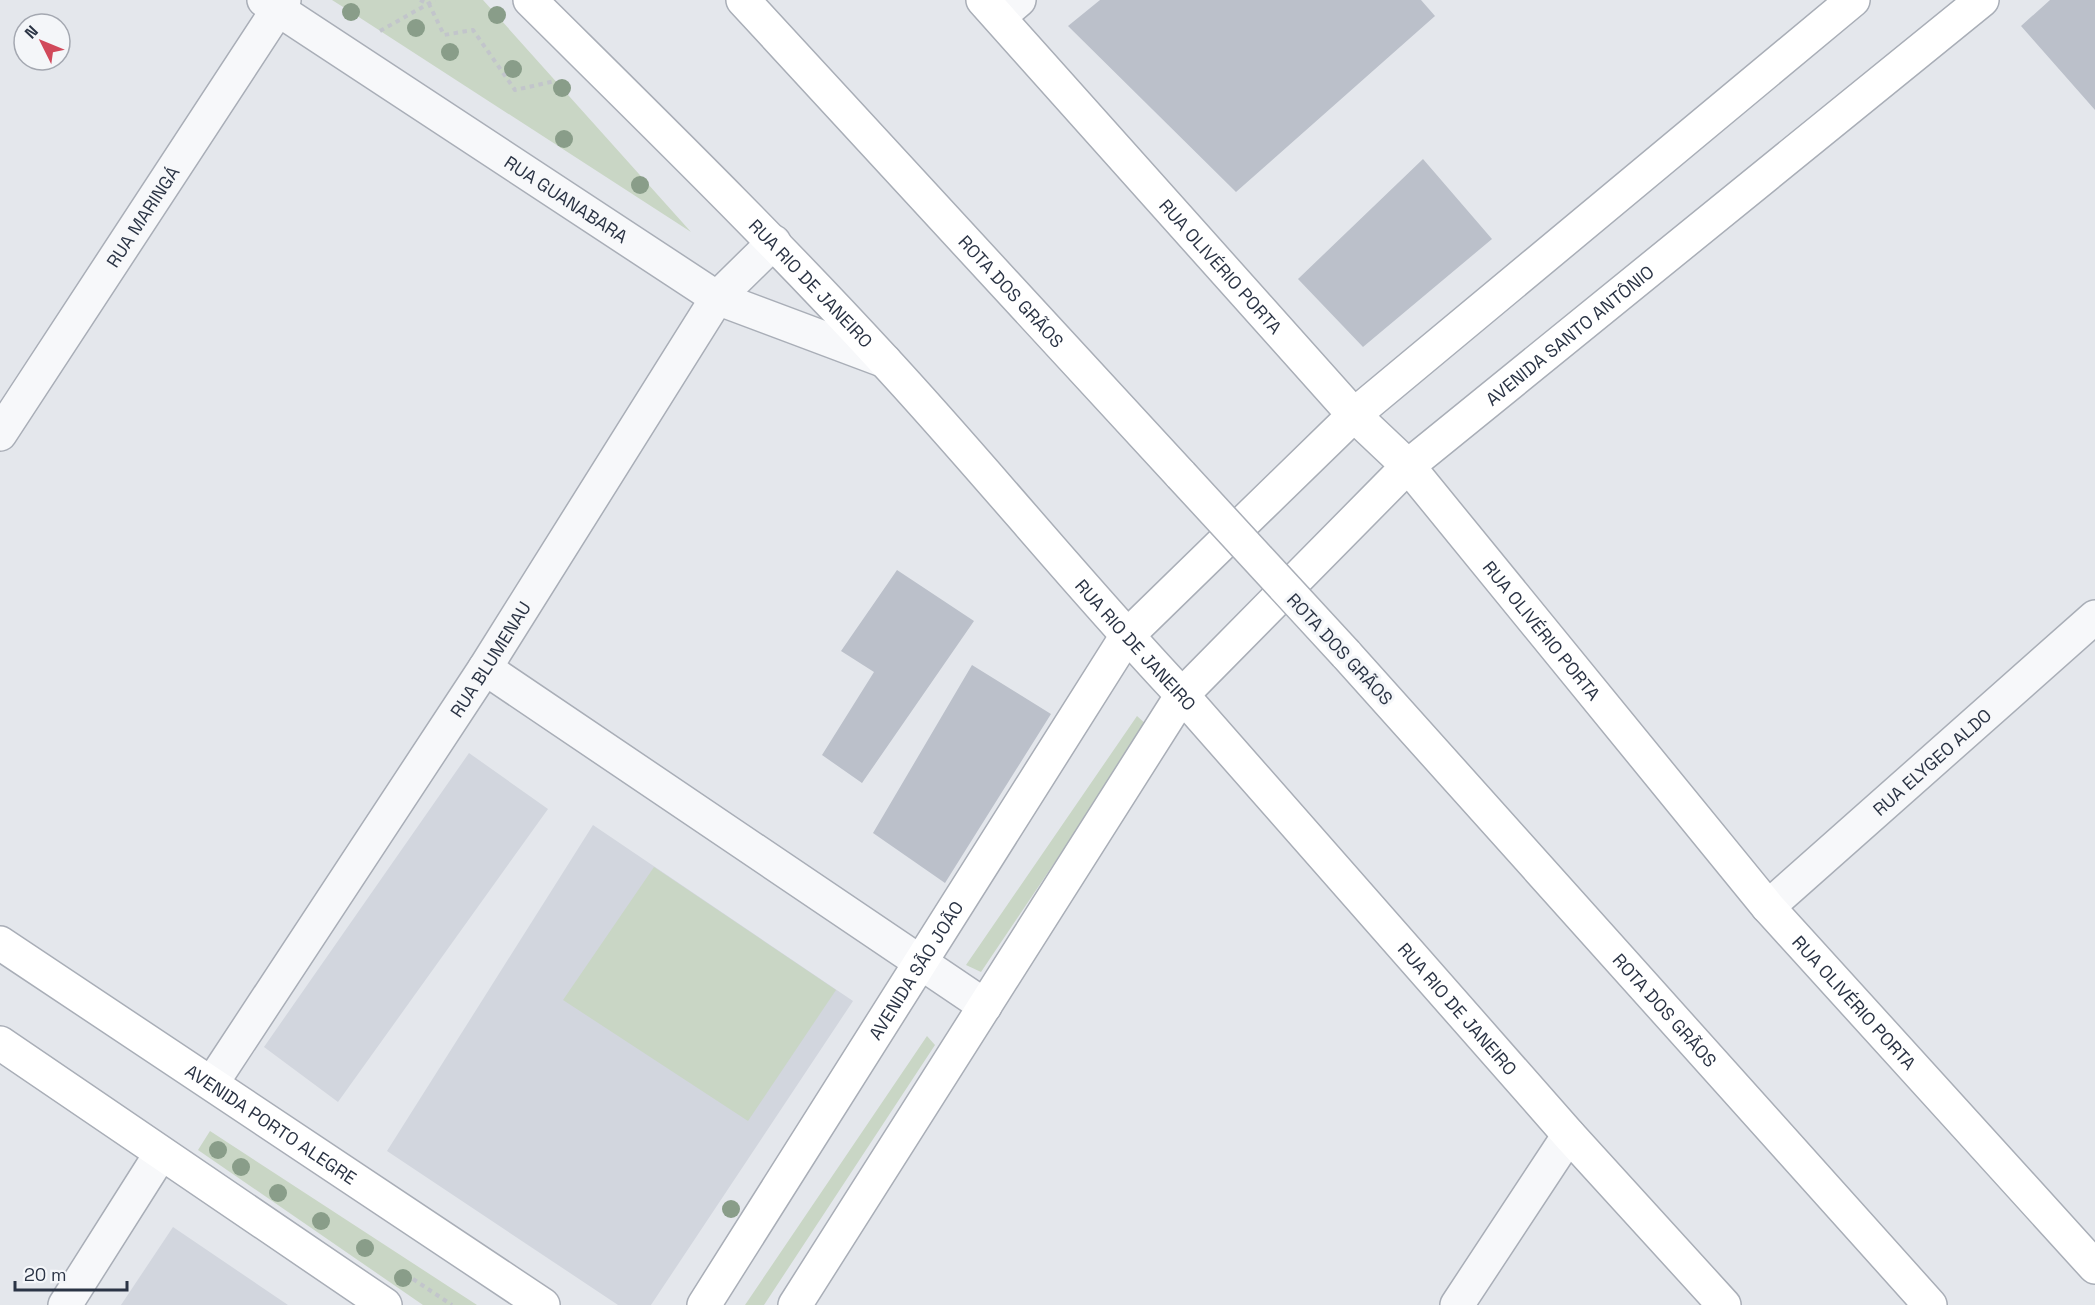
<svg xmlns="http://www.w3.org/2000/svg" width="2095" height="1305" viewBox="0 0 2095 1305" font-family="'Space Grotesk',sans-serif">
	<rect width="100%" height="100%" fill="#e4e7ec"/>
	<!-- built -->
	<path fill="#d2d6de" d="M469 753 548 809 338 1102 264 1047Z
		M593 825 853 1001 651 1305H618L387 1151Z
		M173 1227 288 1305H121Z"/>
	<!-- green -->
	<path fill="#c9d6c5" d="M332 0H483L691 232 351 12Z
		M1137 716 1147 725 981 972 966 965Z
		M654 867 836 990 748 1121 563 1000Z
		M927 1036 935 1045 764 1305H745Z
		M210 1131 477 1305H423L198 1150Z"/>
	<!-- building -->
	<path fill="#bbc0ca" d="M1100 0H1421L1435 16 1236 192 1068 26Z
		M2050 0H2095V110L2021 26Z
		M1423 159 1492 239 1363 347 1298 279Z
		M897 570 974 621 862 783 822 755 874 672 841 651Z
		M972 665 1051 714 945 883 873 833Z"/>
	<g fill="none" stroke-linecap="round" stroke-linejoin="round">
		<!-- street casing -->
		<g stroke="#a9aeb7" stroke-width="36">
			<g id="street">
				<path id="s1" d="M264 0 717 298 885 361"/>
				<path d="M999 17 1019 0"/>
				<path id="s2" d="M0 434 284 0"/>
				<path d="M485 668 985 1006"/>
				<path id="s3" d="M1768 907 2095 617"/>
				<path id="s4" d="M212 1083 485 668 717 298 774 242"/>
				<path d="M65 1305 160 1155"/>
				<path d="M1457 1305 1569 1135"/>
			</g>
		</g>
		<!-- secondary casing -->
		<g stroke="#a9aeb7" stroke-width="36">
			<g id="secondary">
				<path id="s5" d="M530 0C649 118 769 235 883 359 985 469 1079 586 1182 695L1569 1135 1724 1305"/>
				<path id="s6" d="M743 0 1181 475"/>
				<path id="s7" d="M983 0 1354 415 1408 466 1768 907 2095 1267"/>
				<path id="s8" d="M1346 654 1930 1305"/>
				<path id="s9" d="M0 943 543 1305"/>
				<path d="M0 1043 385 1305"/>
				<path id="s10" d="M704 1305 1126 637 1354 415 1853 0"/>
				<path id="s11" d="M795 1305 1182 695 1408 466 1982 0"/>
			</g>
		</g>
		<!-- path -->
		<path stroke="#c2c5cb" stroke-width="4" stroke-dasharray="4.5 4.5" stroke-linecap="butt" d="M420 0 429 4 444 35 473 30 515 90 555 81
			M380 31 435 0
			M413 1279 452 1305"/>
		<!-- street -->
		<use href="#street" stroke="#f7f8fa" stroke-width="33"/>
		<!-- secondary -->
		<use href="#secondary" stroke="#fff" stroke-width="33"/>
		<!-- secondary-bridge casing -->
		<g stroke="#a9aeb7" stroke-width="36" stroke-linecap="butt">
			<path id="secondary-bridge" d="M1181 475 1346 654"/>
		</g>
		<!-- secondary-bridge -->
		<use href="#secondary-bridge" stroke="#fff" stroke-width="33"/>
	</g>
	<!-- trees -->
	<g fill="#899d89">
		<circle cx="351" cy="12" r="9"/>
		<circle cx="497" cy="15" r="9"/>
		<circle cx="416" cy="28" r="9"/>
		<circle cx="450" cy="52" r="9"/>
		<circle cx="513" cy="69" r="9"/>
		<circle cx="562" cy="88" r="9"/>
		<circle cx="564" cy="139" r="9"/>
		<circle cx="640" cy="185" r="9"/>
		<circle cx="218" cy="1150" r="9"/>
		<circle cx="241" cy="1167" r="9"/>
		<circle cx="278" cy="1193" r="9"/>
		<circle cx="731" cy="1209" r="9"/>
		<circle cx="321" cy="1221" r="9"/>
		<circle cx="365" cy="1248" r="9"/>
		<circle cx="403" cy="1278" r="9"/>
	</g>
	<g text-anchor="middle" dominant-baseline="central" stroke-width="6" stroke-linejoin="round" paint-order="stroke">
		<!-- street labels -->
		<g font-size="18" fill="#2b3445" stroke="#f4f6f9">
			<text stroke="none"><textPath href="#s1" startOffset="362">RUA GUANABARA</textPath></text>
			<text stroke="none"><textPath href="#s2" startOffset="260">RUA MARINGÁ</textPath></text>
			<text stroke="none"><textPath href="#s7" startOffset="357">RUA OLIVÉRIO PORTA</textPath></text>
			<text stroke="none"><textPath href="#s5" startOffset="399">RUA RIO DE JANEIRO</textPath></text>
			<text stroke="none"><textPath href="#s6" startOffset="396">ROTA DOS GRÃOS</textPath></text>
			<text stroke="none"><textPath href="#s11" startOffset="1252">AVENIDA SANTO ANTÔNIO</textPath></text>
			<text stroke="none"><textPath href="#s7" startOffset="843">RUA OLIVÉRIO PORTA</textPath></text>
			<text stroke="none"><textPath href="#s5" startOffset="885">RUA RIO DE JANEIRO</textPath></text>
			<text transform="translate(1340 649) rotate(47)">ROTA DOS GRÃOS</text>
			<text stroke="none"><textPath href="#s4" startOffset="507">RUA BLUMENAU</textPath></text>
			<text stroke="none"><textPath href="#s3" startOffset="219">RUA ELYGEO ALDO</textPath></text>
			<text stroke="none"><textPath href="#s10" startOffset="396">AVENIDA SÃO JOÃO</textPath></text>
			<text stroke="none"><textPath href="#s7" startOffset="1329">RUA OLIVÉRIO PORTA</textPath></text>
			<text stroke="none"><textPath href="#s5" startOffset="1371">RUA RIO DE JANEIRO</textPath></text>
			<text stroke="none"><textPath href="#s8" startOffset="478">ROTA DOS GRÃOS</textPath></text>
			<text stroke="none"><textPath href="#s9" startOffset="326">AVENIDA PORTO ALEGRE</textPath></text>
		</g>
	</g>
	<!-- north arrow -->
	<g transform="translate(42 42) rotate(313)"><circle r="28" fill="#f4f6f9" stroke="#a4a8b1" stroke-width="1.5"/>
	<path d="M0-4.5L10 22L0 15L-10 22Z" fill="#d1495b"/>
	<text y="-9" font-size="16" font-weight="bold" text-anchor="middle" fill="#2b3445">N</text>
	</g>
	<!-- scale -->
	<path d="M15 1281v9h112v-9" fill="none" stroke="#2b3445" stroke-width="3"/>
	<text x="24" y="1281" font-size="18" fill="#2b3445" stroke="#f4f6f9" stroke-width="4.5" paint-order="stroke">20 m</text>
</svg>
